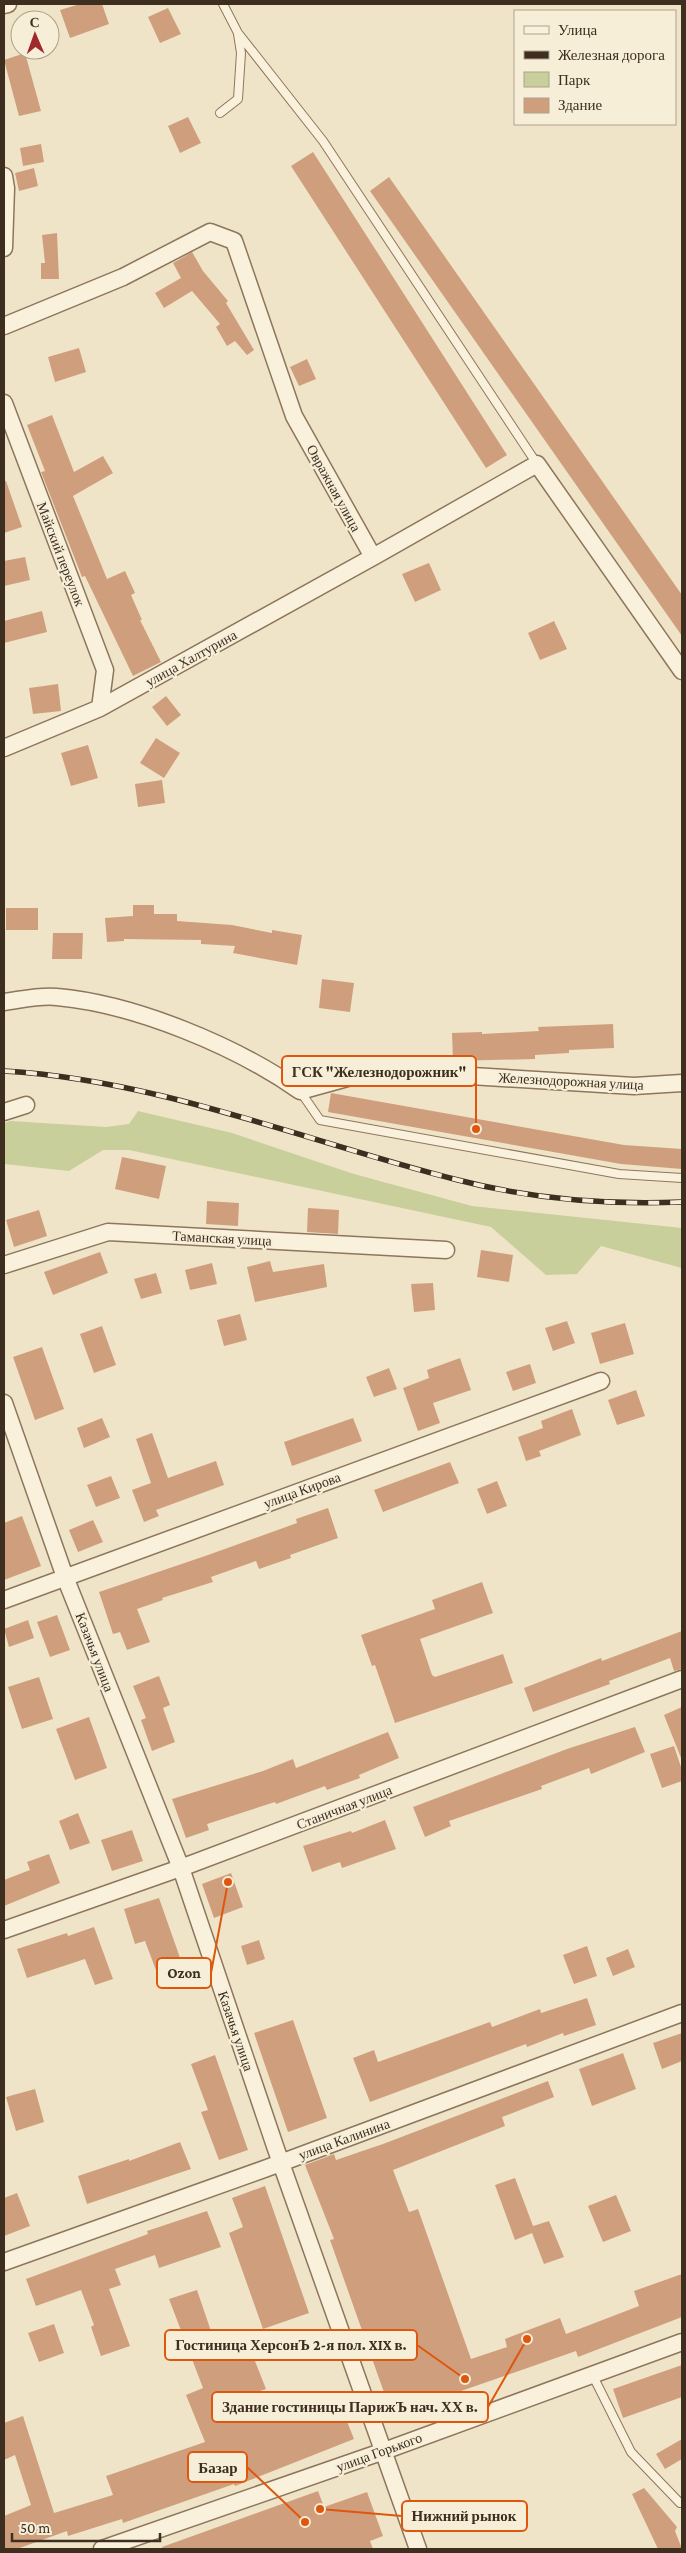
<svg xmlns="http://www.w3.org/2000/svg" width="686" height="2553" viewBox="0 0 686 2553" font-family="'Crimson Pro',serif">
	<rect width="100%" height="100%" fill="#f0e4c8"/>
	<!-- green -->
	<path fill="#c9cf9b" d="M138 1111 232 1133 354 1174 472 1206 682 1228V1268L601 1246 577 1274 546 1275 491 1227 129 1150H103L69 1171 4 1164V1123L11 1121 106 1127 129 1124Z"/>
	<!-- building -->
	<path fill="#cf9f7d" d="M80 4H102L109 24 70 38 60 10Z
		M168 8 181 34 160 43 148 17Z
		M25 53 41 111 19 116 4 60Z
		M188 117 201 143 180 153 168 126Z
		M41 144 44 162 23 166 20 148Z
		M313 152 507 455 486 468 291 166Z
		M34 168 38 186 19 191 15 173Z
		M389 177 682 595V636L370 191Z
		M57 233 59 279H41V263H45L42 235Z
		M192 252 203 271 228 301 226 303 254 350 247 355 235 341 227 346 216 327 220 324 192 291 164 308 155 293 181 278 173 263Z
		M79 348 86 372 55 382 48 357Z
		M307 359 316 379 299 386 290 367Z
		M52 415 74 472 103 456 113 473 73 496 107 579 125 571 135 593 131 595 142 620H140L161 662 133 676 85 576 82 577 41 472 45 471 27 425Z
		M4 481H6L22 527 4 533Z
		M25 557 30 580 4 586V561Z
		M429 563 441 590 415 602 402 574Z
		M42 611 47 632 4 643V621Z
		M554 621 567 649 540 660 528 633Z
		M58 684 61 711 33 714 29 688Z
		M166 696 181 715 167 726 152 707Z
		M156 738 180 753 164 778 140 763Z
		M88 745 98 778 71 786 61 753Z
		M162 780 165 803 138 807 135 784Z
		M133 905H154V914H177V921L232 925 272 933V930L302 935 297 965 233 953 235 946 201 944V940L124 939V941L107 942 105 918 133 916Z
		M6 908H38V930H6Z
		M53 933H83L82 959H52Z
		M322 979 354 983 350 1012 319 1008Z
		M613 1024 614 1048 569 1050V1053L535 1055V1059L453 1061 452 1033 482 1032V1034L539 1031 538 1027Z
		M331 1093 624 1145 682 1149V1169L621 1164 328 1112Z
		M122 1157 166 1166 159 1199 115 1189Z
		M207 1201 239 1203 238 1226 206 1224Z
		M308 1208 339 1210 338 1234 307 1232Z
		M39 1210 47 1236 14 1247 6 1220Z
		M481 1250 513 1255 509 1282 477 1277Z
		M100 1252 108 1273 53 1295 44 1272Z
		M270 1261 273 1272 324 1264 327 1287 255 1302 247 1267Z
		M212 1263 217 1284 190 1290 185 1270Z
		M156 1273 162 1293 141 1299 134 1279Z
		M433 1283 435 1310 414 1312 411 1284Z
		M240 1314 247 1340 224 1346 217 1320Z
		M567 1321 575 1343 553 1351 545 1328Z
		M625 1323 634 1354 600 1364 591 1333Z
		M102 1326 116 1365 94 1373 80 1334Z
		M42 1347 64 1409 35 1420 13 1357Z
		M460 1358 471 1390 433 1403 440 1423 418 1431 403 1388 429 1378 427 1370Z
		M530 1364 536 1383 513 1391 506 1372Z
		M389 1368 397 1389 374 1397 366 1377Z
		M636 1390 645 1416 617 1425 608 1400Z
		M572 1409 581 1435 539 1451 541 1456 526 1461 518 1437 543 1428 541 1421Z
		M102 1418 110 1437 84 1448 77 1428Z
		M353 1418 362 1441 292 1466 284 1442Z
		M152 1433 168 1478 216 1461 224 1485 156 1510 159 1516 144 1522 132 1490 151 1483 136 1439Z
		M450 1462 459 1483 383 1512 374 1490Z
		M111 1476 120 1498 96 1507 87 1485Z
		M497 1481 507 1506 487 1514 477 1489Z
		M328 1508 338 1538 290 1555 291 1558 259 1569 256 1561 211 1577 213 1582 162 1598 163 1600 137 1609 150 1642 127 1650 120 1632 113 1634 99 1592 208 1555 297 1523 296 1519Z
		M22 1516 41 1566 4 1580V1523Z
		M93 1520 103 1542 78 1552 69 1530Z
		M482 1582 493 1613 420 1639 432 1675 435 1677 503 1654 513 1683 395 1723 375 1665 372 1666 361 1635 435 1609 432 1600Z
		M57 1615 70 1650 50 1657 37 1622Z
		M28 1620 34 1638 9 1647 4 1629Z
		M682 1631V1669L674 1671 670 1658 609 1681 610 1684 533 1712 524 1688 601 1658 602 1661Z
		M159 1676 170 1705 163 1708 175 1742 152 1751 141 1720 146 1718 133 1686Z
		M39 1677 53 1719 22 1729 8 1687Z
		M682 1707V1758H681L664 1715Z
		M89 1717 107 1768 75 1780 56 1729Z
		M635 1727 645 1752 591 1774 589 1768 541 1786 542 1789 449 1821 451 1826 425 1837 413 1807 567 1749Z
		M388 1732 399 1758 359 1775 360 1778 327 1790 325 1786 276 1804 275 1802 207 1824 209 1830 186 1838 172 1799 263 1771 293 1759 296 1768Z
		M674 1746 682 1770V1781L662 1788 650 1754Z
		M78 1813 90 1843 70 1850 59 1821Z
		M385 1820 396 1849 342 1868 340 1862 312 1872 303 1846 351 1831 352 1833Z
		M132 1830 143 1861 112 1871 101 1840Z
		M49 1854 60 1883 4 1906V1880L30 1870 27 1862Z
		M231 1873 243 1907 214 1918 202 1884Z
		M159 1898 185 1972 160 1981 145 1941 135 1944 124 1909Z
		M94 1927 113 1979 95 1985 85 1959 27 1978 17 1949 67 1933 68 1936Z
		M259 1940 265 1959 247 1965 241 1946Z
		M587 1946 597 1976 574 1984 563 1955Z
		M628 1949 635 1967 613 1976 606 1958Z
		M587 1998 596 2025 564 2036 563 2033 527 2047 526 2044 370 2102 353 2058 374 2050 378 2062 490 2022 492 2027 540 2009 541 2013Z
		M293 2020 327 2118 288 2132 254 2033Z
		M682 2033V2061L662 2069 653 2043Z
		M623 2053 636 2089 592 2106 579 2069Z
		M215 2055 248 2150 219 2160 201 2112 208 2110 191 2064Z
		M548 2081 554 2097 502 2117 505 2126 393 2170 409 2212 418 2209 471 2359 507 2347 505 2339 560 2318 566 2334 639 2306 634 2291 682 2274V2317L578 2357 576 2351 392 2415 330 2240 334 2239 305 2165 334 2154 336 2160 383 2144Z
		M35 2089 44 2122 16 2131 6 2097Z
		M180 2142 191 2169 87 2204 78 2176 129 2159V2161Z
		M515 2178 533 2226 549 2221 564 2257 544 2264 532 2233 515 2240 495 2185Z
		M265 2186 309 2313 263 2329 229 2233 243 2227 232 2198Z
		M17 2193 30 2226 4 2236V2198Z
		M616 2195 631 2231 603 2242 588 2206Z
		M207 2211 221 2247 159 2268 155 2255 115 2269 121 2285 109 2289 130 2346 101 2356 91 2327 94 2325 81 2290 36 2306 26 2279 148 2234 147 2231Z
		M197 2290 214 2340 220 2338 223 2347 246 2338 266 2389 260 2391 272 2419 336 2394 354 2439 235 2486 234 2484 123 2523 122 2519 68 2536 67 2531 17 2549H4V2516L31 2505 15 2455 4 2460V2423L23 2416 54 2513 113 2495 106 2476 205 2442 186 2395 203 2388 169 2299Z
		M54 2324 64 2353 39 2362 28 2333Z
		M682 2365V2397L623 2418 613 2389Z
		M682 2439V2459L665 2469 656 2454Z
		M644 2488 677 2527 675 2531 682 2549H658L632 2494Z
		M318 2491 324 2507 367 2492 383 2536 370 2541 373 2549H163L162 2547Z"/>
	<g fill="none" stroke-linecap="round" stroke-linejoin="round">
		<!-- lane casing -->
		<g stroke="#8d765c" stroke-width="10">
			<path id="lane" d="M223 4 238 33 323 141 537 464
				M220 113 238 99 241 53 238 34
				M300 1091 320 1120 619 1174 682 1178
				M592 2374 631 2452 680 2503 682 2502"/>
		</g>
		<!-- street casing -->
		<g stroke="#8d765c" stroke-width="19">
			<path id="street" d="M4 5 8 4
				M4 176 6 188 4 248
				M4 326 123 277 210 232 234 241 294 416 373 557 537 464 682 671
				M4 403 105 670 100 708
				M4 748 100 708 373 557
				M4 1002C20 1000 40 995 57 997 135 1004 236 1046 300 1091L369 1072H406L634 1086 682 1083
				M4 1112 26 1105
				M4 1265 108 1232 446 1250
				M4 1403 65 1577 181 1868 276 2149 418 2549
				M4 1600 601 1381
				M4 1930 186 1866 682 1679
				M4 2262 267 2168 682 2013
				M102 2549 384 2451 682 2342"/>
		</g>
		<!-- lane -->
		<use href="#lane" stroke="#faf1dc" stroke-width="8"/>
		<!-- street -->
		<use href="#street" stroke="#faf1dc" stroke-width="16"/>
		<!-- rail casing -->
		<g stroke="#3d2e20" stroke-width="5.5">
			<path id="rail" d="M4 1071C160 1080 307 1142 458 1180 531 1199 607 1205 682 1202"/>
		</g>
		<!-- rail -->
		<use href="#rail" stroke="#f7eed8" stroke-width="4" stroke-dasharray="11" stroke-linecap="butt"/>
	</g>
	<g text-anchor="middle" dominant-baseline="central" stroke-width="4.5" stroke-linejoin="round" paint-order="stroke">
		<!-- street labels -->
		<g font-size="14" fill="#3d2e20" stroke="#f7eed8">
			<text transform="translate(334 488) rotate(61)">Овражная улица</text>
			<text transform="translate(61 554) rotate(69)">Майский переулок</text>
			<text transform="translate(191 658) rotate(-29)">улица Халтурина</text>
			<text transform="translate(571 1081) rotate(3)">Железнодорожная улица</text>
			<text transform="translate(222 1238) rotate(3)">Таманская улица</text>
			<text transform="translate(302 1490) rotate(-20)">улица Кирова</text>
			<text transform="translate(95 1652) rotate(69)">Казачья улица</text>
			<text transform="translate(344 1807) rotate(-21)">Станичная улица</text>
			<text transform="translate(236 2031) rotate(71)">Казачья улица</text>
			<text transform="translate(344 2139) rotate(-20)">улица Калинина</text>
			<text transform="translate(379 2452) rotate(-20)">улица Горького</text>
		</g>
	</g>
	<!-- callouts -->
	<path fill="none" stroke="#df570d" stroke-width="2" d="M476 1129L476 1071M228 1882L211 1973M465 2379L417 2345M527 2339L488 2407M305 2522L247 2467M320 2509L402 2516"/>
	<g fill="#df570d" stroke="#f7eed8" stroke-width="2">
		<circle cx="476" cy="1129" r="5"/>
		<circle cx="228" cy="1882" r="5"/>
		<circle cx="465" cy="2379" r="5"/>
		<circle cx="527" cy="2339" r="5"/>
		<circle cx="305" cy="2522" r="5"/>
		<circle cx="320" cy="2509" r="5"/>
	</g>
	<g fill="#f7eed8" stroke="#df570d" stroke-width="2">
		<rect x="282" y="1056" width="194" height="30" rx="5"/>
		<rect x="157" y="1958" width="54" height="30" rx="5"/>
		<rect x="165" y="2330" width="252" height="30" rx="5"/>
		<rect x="212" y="2392" width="276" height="30" rx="5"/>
		<rect x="188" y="2452" width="59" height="30" rx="5"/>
		<rect x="402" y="2501" width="125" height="30" rx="5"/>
	</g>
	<g font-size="15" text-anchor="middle" font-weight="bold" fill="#3d2e20">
		<text x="379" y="1077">ГСК "Железнодорожник"</text>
		<text x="184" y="1978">Ozon</text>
		<text x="291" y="2350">Гостиница ХерсонЪ 2-я пол. XIX в.</text>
		<text x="350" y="2412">Здание гостиницы ПарижЪ нач. ХХ в.</text>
		<text x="218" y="2473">Базар</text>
		<text x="464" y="2521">Нижний рынок</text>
	</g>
	<!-- border -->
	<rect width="686" height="2553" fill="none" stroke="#3d2e20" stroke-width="10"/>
	<!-- legend -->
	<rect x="514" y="10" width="162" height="115" fill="#f7eed8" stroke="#ada18e"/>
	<rect x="524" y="26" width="25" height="8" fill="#faf1dc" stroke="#ada18e"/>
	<text x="558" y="35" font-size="15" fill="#3d2e20">Улица</text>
	<rect x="524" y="51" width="25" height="8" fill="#3d2e20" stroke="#ada18e"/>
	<text x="558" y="60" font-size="15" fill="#3d2e20">Железная дорога</text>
	<rect x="524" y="72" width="25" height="15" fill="#c9cf9b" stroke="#ada18e"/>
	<text x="558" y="85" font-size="15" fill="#3d2e20">Парк</text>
	<rect x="524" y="98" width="25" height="15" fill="#cf9f7d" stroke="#ada18e"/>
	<text x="558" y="110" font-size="15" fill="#3d2e20">Здание</text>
	<!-- north arrow -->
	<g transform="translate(35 35) rotate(358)"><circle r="24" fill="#f7eed8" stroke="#ada18e"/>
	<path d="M0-4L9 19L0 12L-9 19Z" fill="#9e2a2b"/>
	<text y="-8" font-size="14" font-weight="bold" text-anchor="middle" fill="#3d2e20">С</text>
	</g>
	<!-- scale -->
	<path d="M12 2533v8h148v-8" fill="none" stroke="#3d2e20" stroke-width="2.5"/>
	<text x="20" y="2533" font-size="15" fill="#3d2e20" stroke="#f7eed8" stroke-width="4" paint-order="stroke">50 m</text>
</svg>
